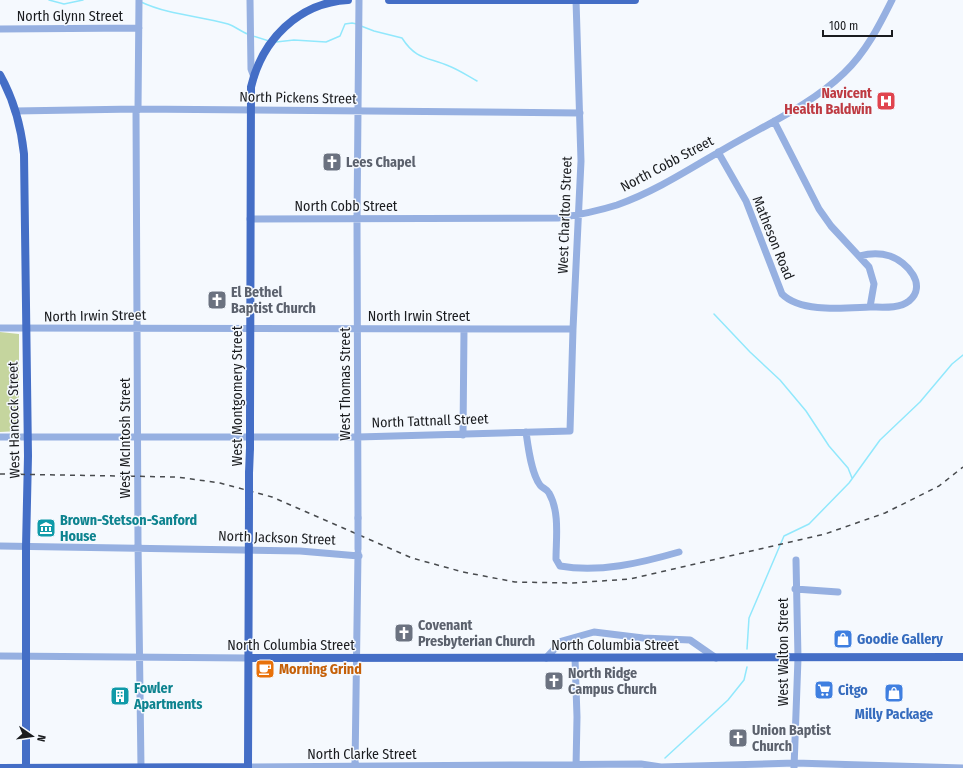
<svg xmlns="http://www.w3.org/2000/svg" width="963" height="768" viewBox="0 0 963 768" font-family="'Fira Sans Condensed',sans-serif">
	<rect width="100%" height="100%" fill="#f5f9fe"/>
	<!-- green -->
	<path fill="#c5d59e" d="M0 332 19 334V431L0 432Z"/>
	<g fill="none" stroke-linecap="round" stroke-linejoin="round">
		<!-- stream -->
		<path stroke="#91e8fc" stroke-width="1.5" d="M49 0 64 4 83 0
			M141 2C169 15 199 16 228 24 235 26 241 32 248 34
			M361 26 374 31 402 38C416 60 428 57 449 66 459 70 468 76 477 81
			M253 36 269 41
			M276 42 294 40 326 42 340 36 345 24 352 23 357 24
			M714 314 750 352 780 380 806 411 829 446 848 468 852 478
			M747 649 749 618 784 536 809 524 849 483 880 440 920 402 952 364 963 355
			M665 758 728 700 744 680 747 667"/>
		<!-- minor -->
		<path stroke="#96b0e1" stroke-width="7" d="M250 0 251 69 254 77
			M0 29 139 28
			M136 109 138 542 141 767
			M138 110 139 0
			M15 111 136 109 580 113
			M718 152 746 201 782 294C801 313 844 308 870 307L874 284 869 267 831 226 819 209 774 121
			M250 219 558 218C578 215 598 211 617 205 660 190 700 162 740 140 776 120 815 101 844 73 866 52 879 26 892 0
			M860 256C871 253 880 253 890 256 907 262 928 285 909 301 899 309 882 307 870 307
			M0 328 573 329
			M526 432C528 446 531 473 540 485 542 488 547 489 549 493 560 512 556 539 556 559L560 566C599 573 641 563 679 552
			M463 435 464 329
			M0 437H358L570 431 573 329 581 161 576 0
			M358 518 357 220 359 0
			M0 546 300 551 359 556
			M795 589 838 592
			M0 656 249 658
			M546 658 562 641 594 632 643 638 690 640 716 658
			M575 658 577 717 576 768
			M248 767 641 764 661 767 795 763 963 768
			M355 768 358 553
			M794 768 798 658 796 560"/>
		<!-- major -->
		<path stroke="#446ec6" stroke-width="8" d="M389 0H635
			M0 75C14 100 21 126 24 154L28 456 26 547V768
			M250 422 251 87C262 40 298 3 348 0
			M249 473 250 448
			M249 658 963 657
			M0 768 248 767
			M248 768 249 505"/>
		<!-- rail -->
		<path stroke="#484b4e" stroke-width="1.5" stroke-dasharray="5 5" stroke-linecap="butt" d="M0 474 177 477 220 483 272 497 412 558 463 572 515 582 572 583 630 579 825 534 885 513 939 486 963 467"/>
		<!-- minor-bridge -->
		<path stroke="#96b0e1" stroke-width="7" d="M358 549V518"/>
		<!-- major-bridge -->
		<path stroke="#446ec6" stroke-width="8" d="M250 448V422
			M249 505V473"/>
	</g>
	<!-- icons -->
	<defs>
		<g id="hospital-square" transform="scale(1)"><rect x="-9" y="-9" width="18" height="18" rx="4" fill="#e0444e" stroke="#f5f9fe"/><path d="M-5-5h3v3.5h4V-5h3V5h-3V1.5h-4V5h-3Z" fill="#fff"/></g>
		<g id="church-square" transform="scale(1)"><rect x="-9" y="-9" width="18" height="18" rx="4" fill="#6b7280" stroke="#f5f9fe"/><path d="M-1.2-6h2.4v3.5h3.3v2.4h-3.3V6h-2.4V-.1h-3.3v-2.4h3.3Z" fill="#fff"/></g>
		<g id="museum-square" transform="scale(1)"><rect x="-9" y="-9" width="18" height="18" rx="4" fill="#0f9aa8" stroke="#f5f9fe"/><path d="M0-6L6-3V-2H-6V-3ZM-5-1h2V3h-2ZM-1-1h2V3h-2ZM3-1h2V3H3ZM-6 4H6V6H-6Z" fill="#fff"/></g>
		<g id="shop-square" transform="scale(1)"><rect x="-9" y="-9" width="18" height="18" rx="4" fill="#3f7fe0" stroke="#f5f9fe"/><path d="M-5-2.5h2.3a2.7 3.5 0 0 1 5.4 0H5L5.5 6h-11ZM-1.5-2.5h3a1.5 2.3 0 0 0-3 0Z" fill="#fff"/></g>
		<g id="cafe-square" transform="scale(1)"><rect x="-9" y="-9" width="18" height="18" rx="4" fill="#e8710a" stroke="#f5f9fe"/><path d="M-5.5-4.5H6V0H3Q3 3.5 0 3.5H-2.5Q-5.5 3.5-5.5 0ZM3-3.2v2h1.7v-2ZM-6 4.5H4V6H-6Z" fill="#fff"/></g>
		<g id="supermarket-square" transform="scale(1)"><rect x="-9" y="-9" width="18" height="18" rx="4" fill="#3f7fe0" stroke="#f5f9fe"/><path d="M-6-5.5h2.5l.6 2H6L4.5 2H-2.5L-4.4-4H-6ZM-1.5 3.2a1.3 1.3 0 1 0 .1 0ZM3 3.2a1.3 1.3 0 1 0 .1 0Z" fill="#fff"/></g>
		<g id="building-square" transform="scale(1)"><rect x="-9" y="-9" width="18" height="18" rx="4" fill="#0f9aa8" stroke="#f5f9fe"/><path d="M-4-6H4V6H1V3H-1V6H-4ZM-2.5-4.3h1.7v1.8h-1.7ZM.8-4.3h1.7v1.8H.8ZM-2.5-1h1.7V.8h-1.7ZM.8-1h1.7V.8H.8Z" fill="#fff"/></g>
	</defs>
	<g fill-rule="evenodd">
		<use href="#hospital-square" x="886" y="101"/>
		<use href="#church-square" x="332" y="162"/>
		<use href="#church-square" x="217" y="300"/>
		<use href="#museum-square" x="46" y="528"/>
		<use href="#church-square" x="404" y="633"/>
		<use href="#shop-square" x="843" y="639"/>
		<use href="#cafe-square" x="265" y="669"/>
		<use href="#church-square" x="554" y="681"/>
		<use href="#supermarket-square" x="824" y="690"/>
		<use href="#shop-square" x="894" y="693"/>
		<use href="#building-square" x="120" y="696"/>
		<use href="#church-square" x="738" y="738"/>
	</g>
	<g text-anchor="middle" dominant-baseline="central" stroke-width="3" stroke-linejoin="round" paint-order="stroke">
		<!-- street labels -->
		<g font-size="14" fill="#1a1c1f" stroke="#f5f9fe">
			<text x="70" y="16">North Glynn Street</text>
			<text transform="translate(298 98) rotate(1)">North Pickens Street</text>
			<text transform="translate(667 164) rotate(-28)">North Cobb Street</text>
			<text x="346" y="206">North Cobb Street</text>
			<text transform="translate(565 215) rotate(-88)">West Charlton Street</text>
			<text transform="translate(773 238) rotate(68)">Matheson Road</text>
			<text transform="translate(95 316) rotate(-1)">North Irwin Street</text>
			<text x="419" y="316">North Irwin Street</text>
			<text transform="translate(345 384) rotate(-90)">West Thomas Street</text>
			<text transform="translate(237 396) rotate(-90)">West Montgomery Street</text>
			<text transform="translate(14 420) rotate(-91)">West Hancock Street</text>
			<text transform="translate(430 421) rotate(-2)">North Tattnall Street</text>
			<text transform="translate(125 438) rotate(-90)">West McIntosh Street</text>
			<text transform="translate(277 538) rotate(2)">North Jackson Street</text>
			<text x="291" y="645">North Columbia Street</text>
			<text x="615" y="645">North Columbia Street</text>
			<text transform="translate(783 652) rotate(-90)">West Walton Street</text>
			<text x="362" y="754">North Clarke Street</text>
		</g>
		<!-- health labels -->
		<g font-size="14" font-weight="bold" fill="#be3a42" stroke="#f5f9fe" text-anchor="end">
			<text x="872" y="93">Navicent<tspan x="872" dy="16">Health Baldwin</tspan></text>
		</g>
		<!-- worship labels -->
		<g font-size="14" font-weight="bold" fill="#5b616d" stroke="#f5f9fe" text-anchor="start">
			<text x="346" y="162">Lees Chapel</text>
			<text x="231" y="292">El Bethel<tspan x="231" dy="16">Baptist Church</tspan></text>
			<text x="418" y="625">Covenant<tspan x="418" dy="16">Presbyterian Church</tspan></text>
			<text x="568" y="673">North Ridge<tspan x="568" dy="16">Campus Church</tspan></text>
			<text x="752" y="730">Union Baptist<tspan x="752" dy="16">Church</tspan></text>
		</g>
		<!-- culture labels -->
		<g font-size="14" font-weight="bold" fill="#0d838f" stroke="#f5f9fe" text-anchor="start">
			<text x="60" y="520">Brown-Stetson-Sanford<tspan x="60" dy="16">House</tspan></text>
			<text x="134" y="688">Fowler<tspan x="134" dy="16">Apartments</tspan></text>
		</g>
		<!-- shop labels -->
		<g font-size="14" font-weight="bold" fill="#366cbe" stroke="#f5f9fe" text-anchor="start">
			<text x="857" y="639">Goodie Gallery</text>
			<text x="838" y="690">Citgo</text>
			<text x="894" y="714" text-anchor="middle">Milly Package</text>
		</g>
		<!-- food labels -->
		<g font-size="14" font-weight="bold" fill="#c56008" stroke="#f5f9fe" text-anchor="start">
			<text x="279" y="669">Morning Grind</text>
		</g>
	</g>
	<!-- north arrow -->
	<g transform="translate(32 736) rotate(103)" stroke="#f5f9fe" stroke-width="3" paint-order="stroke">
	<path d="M0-3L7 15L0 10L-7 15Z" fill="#1a1c1f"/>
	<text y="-6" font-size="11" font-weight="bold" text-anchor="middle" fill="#1a1c1f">N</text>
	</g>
	<!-- scale -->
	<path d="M823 30v6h69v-6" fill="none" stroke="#1a1c1f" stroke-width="2"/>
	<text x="829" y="30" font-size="12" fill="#1a1c1f" stroke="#f5f9fe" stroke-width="3" paint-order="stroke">100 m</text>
</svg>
